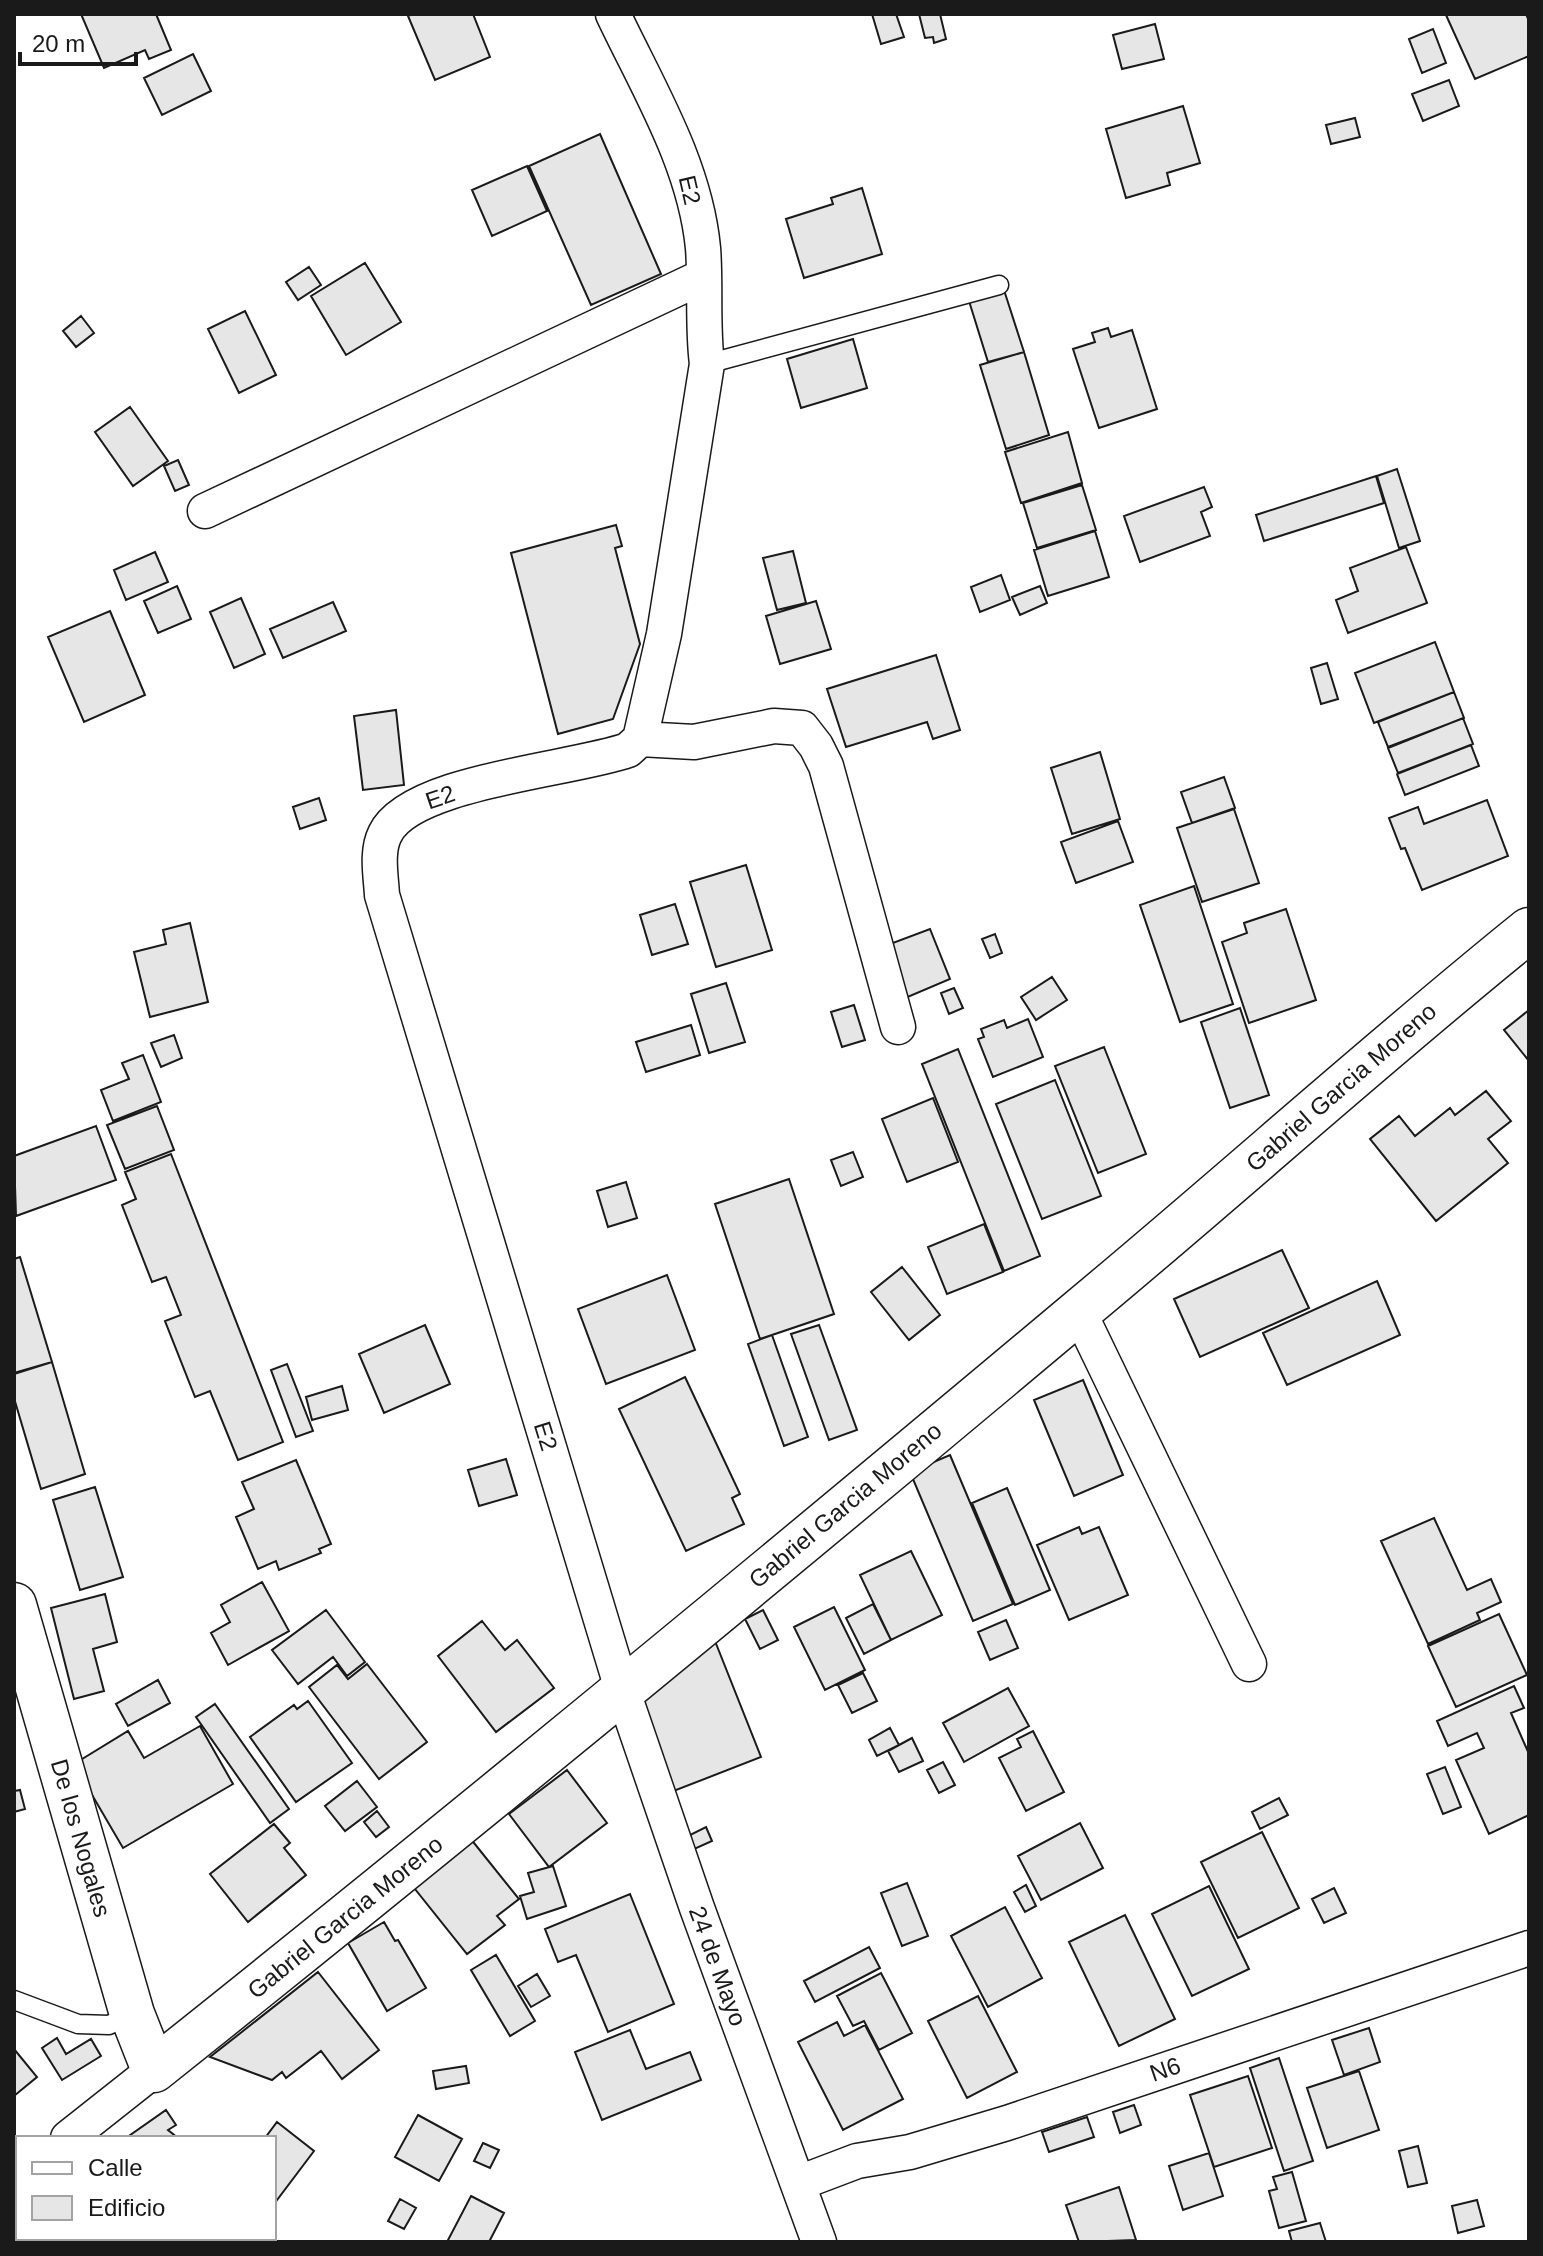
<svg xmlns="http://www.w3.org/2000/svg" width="1543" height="2256" viewBox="0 0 1543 2256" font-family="Helvetica,sans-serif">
	<rect width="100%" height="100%" fill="#fff"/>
	<!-- building -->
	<path fill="#e6e6e6" stroke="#1a1a1a" stroke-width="2" d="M81 14H156L171 50 149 59 145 50 104 68Z
		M413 14H473L490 57 435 80 408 16Z
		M872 14H896L904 37 881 44Z
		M919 14H940L946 39 934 43 933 37 925 38Z
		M1449 14H1526L1529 21V56L1475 79 1446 15Z
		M1155 24 1164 59 1122 69 1113 35Z
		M1433 29 1446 63 1422 73 1409 39Z
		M193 54 211 91 162 115 144 78Z
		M1449 80 1459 106 1423 121 1412 94Z
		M1183 106 1200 163 1167 173 1170 185 1126 198 1106 129Z
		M1355 118 1360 137 1331 144 1326 125Z
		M600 134 661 274 591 305 529 166Z
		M527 166 547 211 492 236 472 190Z
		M862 188 882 254 804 278 786 219 833 204 831 198Z
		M365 263 401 322 346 355 311 296Z
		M309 267 321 285 298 300 286 282Z
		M1004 290 1024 352 988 362 969 301Z
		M245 311 276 375 239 393 208 329Z
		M81 316 94 333 76 347 63 331Z
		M1108 328 1111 337 1132 330 1157 409 1099 428 1073 349 1095 342 1092 333Z
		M853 339 867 388 801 408 787 359Z
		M1024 352 1049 435 1006 449 980 365Z
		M130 407 168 461 133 486 95 432Z
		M1068 432 1082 483 1021 503 1005 452Z
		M178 460 189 485 175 491 164 466Z
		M1397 469 1420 541 1399 548 1377 476Z
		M1376 476 1384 503 1264 541 1256 515Z
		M1082 485 1096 530 1037 548 1023 503Z
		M1204 487 1212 507 1201 512 1210 536 1140 562 1124 516Z
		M616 525 622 546 615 548 640 644 613 719 558 734 511 553Z
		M1095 531 1109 577 1048 596 1034 550Z
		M1406 547 1427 603 1348 633 1336 600 1358 591 1350 568Z
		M793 551 806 603 777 610 763 558Z
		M155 552 168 582 126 600 114 570Z
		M1001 575 1010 600 980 612 971 587Z
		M177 586 191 619 158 633 144 601Z
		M1040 586 1047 603 1020 615 1012 597Z
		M241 598 265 654 234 668 210 612Z
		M816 601 831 649 780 664 766 616Z
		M333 602 346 631 283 658 270 629Z
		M110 611 145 695 84 722 48 637Z
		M1435 642 1454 692 1374 723 1355 673Z
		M936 655 960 730 933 739 927 722 846 747 827 689Z
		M1327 663 1338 699 1321 704 1311 668Z
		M1454 692 1464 718 1388 747 1378 722Z
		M396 710 404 785 363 790 354 716Z
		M1463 718 1473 744 1398 773 1388 748Z
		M1471 745 1479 766 1405 795 1397 774Z
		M1100 752 1120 819 1072 834 1051 768Z
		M1224 777 1235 808 1192 823 1181 792Z
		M319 798 326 820 300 829 293 807Z
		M1487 800 1508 856 1422 890 1405 848 1401 849 1389 818 1418 807 1424 824Z
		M1234 809 1259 883 1202 902 1177 828Z
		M1118 821 1133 862 1076 883 1061 842Z
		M746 865 772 950 716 967 690 882Z
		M1194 886 1233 1004 1180 1022 1140 905Z
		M675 904 688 944 652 955 640 915Z
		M1286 909 1316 1000 1249 1023 1222 942 1247 933 1244 923Z
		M190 923 208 1002 150 1017 134 952 166 944 163 930Z
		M930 929 950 979 903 999 882 947Z
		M995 934 1002 953 990 958 982 939Z
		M1052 977 1067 1000 1036 1020 1021 997Z
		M726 983 745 1042 709 1053 691 994Z
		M954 988 963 1008 949 1014 941 993Z
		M854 1005 865 1040 842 1047 831 1012Z
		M1240 1008 1269 1095 1230 1108 1201 1022Z
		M1529 1010V1061L1504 1030Z
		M1028 1019 1043 1057 993 1077 978 1039 984 1037 981 1029 1004 1020 1007 1028Z
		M691 1025 700 1055 646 1072 636 1042Z
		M174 1035 182 1058 161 1067 151 1043Z
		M1104 1047 1146 1154 1098 1173 1055 1066Z
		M958 1049 1040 1256 1004 1271 922 1064Z
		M143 1055 161 1102 113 1121 101 1090 129 1079 122 1063Z
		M1055 1080 1101 1196 1042 1219 996 1104Z
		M1486 1091 1511 1121 1488 1139 1508 1163 1436 1221 1370 1139 1399 1116 1415 1136 1450 1108 1455 1115Z
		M933 1098 958 1162 907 1182 882 1119Z
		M157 1106 174 1150 125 1169 107 1125Z
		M96 1126 116 1180 16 1216 14 1156Z
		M853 1152 863 1177 841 1186 831 1160Z
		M171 1154 283 1442 238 1460 210 1391 195 1397 165 1321 181 1315 166 1277 152 1282 122 1205 136 1199 125 1172Z
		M789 1179 834 1314 760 1339 715 1204Z
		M626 1182 637 1218 608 1227 597 1191Z
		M984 1224 1003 1272 947 1294 928 1247Z
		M1282 1250 1309 1308 1200 1357 1174 1299Z
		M20 1257 52 1362 14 1373V1259Z
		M902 1267 940 1315 909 1340 871 1292Z
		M667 1275 695 1350 606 1384 578 1309Z
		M1377 1281 1400 1335 1287 1385 1263 1333Z
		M425 1325 450 1384 384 1413 359 1354Z
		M819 1325 857 1430 829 1440 791 1334Z
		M772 1335 808 1437 784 1446 748 1344Z
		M52 1362 85 1474 41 1489 14 1398V1374Z
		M287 1364 313 1431 296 1437 271 1370Z
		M685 1377 740 1494 732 1498 744 1524 686 1551 619 1409Z
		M1083 1380 1123 1475 1074 1496 1034 1400Z
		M342 1386 348 1410 312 1420 306 1397Z
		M950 1455 1013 1604 973 1621 910 1472Z
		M506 1459 517 1495 479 1506 468 1470Z
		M296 1460 331 1544 319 1549 321 1553 279 1570 276 1561 258 1569 236 1517 254 1509 242 1482Z
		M95 1487 123 1577 80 1590 53 1500Z
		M1007 1488 1050 1590 1015 1605 972 1503Z
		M1434 1518 1467 1590 1491 1579 1501 1602 1477 1613 1480 1620 1428 1644 1381 1541Z
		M1079 1527 1082 1534 1099 1527 1128 1595 1069 1620 1037 1545Z
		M911 1551 942 1615 891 1640 860 1575Z
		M262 1582 289 1631 228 1665 211 1633 230 1622 221 1605Z
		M105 1594 117 1642 93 1649 104 1691 74 1699 51 1608Z
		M873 1604 891 1640 864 1654 846 1618Z
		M834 1607 865 1670 825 1690 794 1627Z
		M326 1610 365 1662 347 1676 333 1657 298 1684 272 1650Z
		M763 1610 778 1640 760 1649 745 1619Z
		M1499 1614 1527 1675 1456 1707 1428 1646Z
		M1006 1620 1018 1648 990 1660 978 1632Z
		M482 1621 505 1650 517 1640 554 1688 496 1732 438 1656Z
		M715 1641 761 1757 671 1792 633 1697Z
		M367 1664 427 1742 379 1779 309 1687 337 1665 348 1679Z
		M863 1673 877 1701 852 1713 838 1685Z
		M158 1680 170 1703 128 1726 116 1704Z
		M1514 1686 1524 1708 1511 1713 1529 1754V1815L1489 1834 1456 1760 1484 1748 1477 1733 1448 1746 1437 1721Z
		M1008 1688 1029 1726 964 1762 943 1723Z
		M308 1701 352 1763 296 1802 250 1737 294 1705 297 1709Z
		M215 1704 289 1809 270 1823 196 1717Z
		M200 1726 233 1784 123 1848 74 1764 128 1731 144 1758Z
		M890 1728 899 1745 877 1756 869 1740Z
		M1033 1731 1064 1792 1026 1811 999 1758 1021 1747 1017 1739Z
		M912 1738 923 1761 899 1772 888 1751Z
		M943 1762 955 1785 939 1793 927 1770Z
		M1445 1767 1461 1807 1443 1814 1427 1774Z
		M567 1770 607 1823 549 1867 509 1814Z
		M357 1781 377 1807 345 1831 325 1806Z
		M20 1790 25 1809 14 1812V1791Z
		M1279 1798 1288 1815 1260 1829 1252 1812Z
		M377 1811 389 1827 376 1837 364 1822Z
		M1080 1823 1103 1868 1041 1900 1018 1856Z
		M274 1824 290 1843 284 1848 306 1875 248 1922 210 1874Z
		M706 1827 712 1841 692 1850 686 1837Z
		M1262 1832 1299 1908 1238 1938 1201 1862Z
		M466 1833 519 1899 497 1916 505 1925 467 1954 407 1879Z
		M553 1866 566 1906 527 1919 520 1896 534 1892 528 1873Z
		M907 1883 928 1936 902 1946 881 1893Z
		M1026 1885 1036 1906 1025 1912 1014 1892Z
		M1209 1886 1249 1969 1192 1996 1152 1914Z
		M1334 1888 1346 1913 1324 1923 1312 1899Z
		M630 1894 674 2004 608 2032 576 1955 558 1962 545 1929Z
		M1005 1907 1042 1978 988 2007 951 1936Z
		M1125 1915 1175 2019 1119 2046 1069 1942Z
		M384 1922 395 1941 398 1940 426 1988 387 2011 348 1943Z
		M869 1947 880 1968 815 2002 804 1981Z
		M496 1955 535 2021 510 2036 471 1970Z
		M318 1972 379 2050 342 2079 321 2051 286 2078 282 2072 272 2080 210 2057Z
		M881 1973 912 2033 879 2050 864 2021 853 2026 837 1996Z
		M537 1974 550 1996 531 2007 518 1986Z
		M978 1996 1017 2072 967 2098 928 2021Z
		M837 2022 844 2036 865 2025 903 2099 843 2130 798 2042Z
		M1369 2028 1380 2062 1344 2075 1332 2040Z
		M630 2030 646 2069 690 2052 701 2080 602 2120 575 2052Z
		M57 2038 66 2054 91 2039 101 2056 62 2080 42 2048Z
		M14 2049 37 2077 14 2096Z
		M1279 2058 1313 2161 1284 2171 1250 2068Z
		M466 2066 469 2083 436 2089 433 2071Z
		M1359 2071 1379 2130 1327 2148 1307 2088Z
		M1248 2076 1272 2148 1214 2167 1190 2095Z
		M1134 2105 1141 2125 1120 2133 1113 2112Z
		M166 2110 176 2125 168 2130 178 2138H126Z
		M418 2115 462 2139 439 2181 395 2157Z
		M1087 2117 1094 2137 1049 2152 1042 2132Z
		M277 2122 314 2151 274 2204V2138H265Z
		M483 2143 499 2150 490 2168 474 2161Z
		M1418 2146 1427 2183 1408 2187 1399 2151Z
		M1209 2153 1223 2196 1183 2210 1169 2166Z
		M1292 2172 1306 2221 1279 2228 1269 2191 1277 2189 1273 2177Z
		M1119 2187 1136 2240 1079 2242 1066 2205Z
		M471 2196 504 2213 489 2242H447Z
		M400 2199 416 2208 404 2229 388 2221Z
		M1477 2200 1484 2226 1458 2233 1452 2206Z
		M1320 2223 1326 2242H1292L1289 2231Z"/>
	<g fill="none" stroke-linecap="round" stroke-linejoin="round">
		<!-- lane casing -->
		<g stroke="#1a1a1a" stroke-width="21">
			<path id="lane" d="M707 364 999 285
				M14 2000 78 2024 109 2025 132 2014"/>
		</g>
		<!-- street casing -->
		<g stroke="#1a1a1a" stroke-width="37">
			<path id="street" d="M613 14C648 88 695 164 703 248 706 286 702 325 707 364L664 634 640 739 628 750C572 770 410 781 385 834 376 852 381 876 382 895L622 1689 697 1908 819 2242
				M205 511 702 277
				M640 739 694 742 774 726 802 728 816 746 826 766 898 1027
				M1079 1312 1249 1664
				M68 2138 154 2070
				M14 2181 18 2177
				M799 2183 857 2161 910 2152 1007 2123 1529 1948"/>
		</g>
		<!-- secondary casing -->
		<g stroke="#1a1a1a" stroke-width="47">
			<path id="secondary" d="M14 1605 132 2014 154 2070C465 1822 772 1569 1077 1313 1229 1187 1375 1054 1529 930"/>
		</g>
		<!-- lane -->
		<use href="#lane" stroke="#fff" stroke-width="18"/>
		<!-- street -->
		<use href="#street" stroke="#fff" stroke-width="34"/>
		<!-- secondary -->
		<use href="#secondary" stroke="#fff" stroke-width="44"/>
	</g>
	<g text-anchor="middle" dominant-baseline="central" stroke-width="6" stroke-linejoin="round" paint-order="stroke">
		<!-- street labels -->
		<g font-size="24" fill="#1a1a1a" stroke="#fff">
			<text transform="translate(690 190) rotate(77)">E2</text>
			<text transform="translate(440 797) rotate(-19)">E2</text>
			<text transform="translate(1341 1087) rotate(-41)">Gabriel Garcia Moreno</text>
			<text transform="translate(546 1436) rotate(73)">E2</text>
			<text transform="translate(845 1505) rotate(-40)">Gabriel Garcia Moreno</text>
			<text transform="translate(81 1838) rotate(74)">De los Nogales</text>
			<text transform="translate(345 1917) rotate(-39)">Gabriel Garcia Moreno</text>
			<text transform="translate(718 1966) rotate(70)">24 de Mayo</text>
			<text transform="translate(1165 2069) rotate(-19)">N6</text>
		</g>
	</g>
	<!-- border -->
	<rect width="1543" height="2256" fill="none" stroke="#1a1a1a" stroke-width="32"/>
	<!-- legend -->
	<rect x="16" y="2136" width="260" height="104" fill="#ffffff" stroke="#a3a3a3" stroke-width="2"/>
	<rect x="32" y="2162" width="40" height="12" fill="#ffffff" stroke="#a3a3a3" stroke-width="2"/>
	<text x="88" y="2176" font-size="24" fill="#1a1a1a">Calle</text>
	<rect x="32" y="2196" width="40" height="24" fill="#e6e6e6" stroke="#a3a3a3" stroke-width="2"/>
	<text x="88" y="2216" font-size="24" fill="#1a1a1a">Edificio</text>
	<!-- scale -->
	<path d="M20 52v12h116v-12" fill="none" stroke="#1a1a1a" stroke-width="4"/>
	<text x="32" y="52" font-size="24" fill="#1a1a1a" stroke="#ffffff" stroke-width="6" paint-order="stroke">20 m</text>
</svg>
